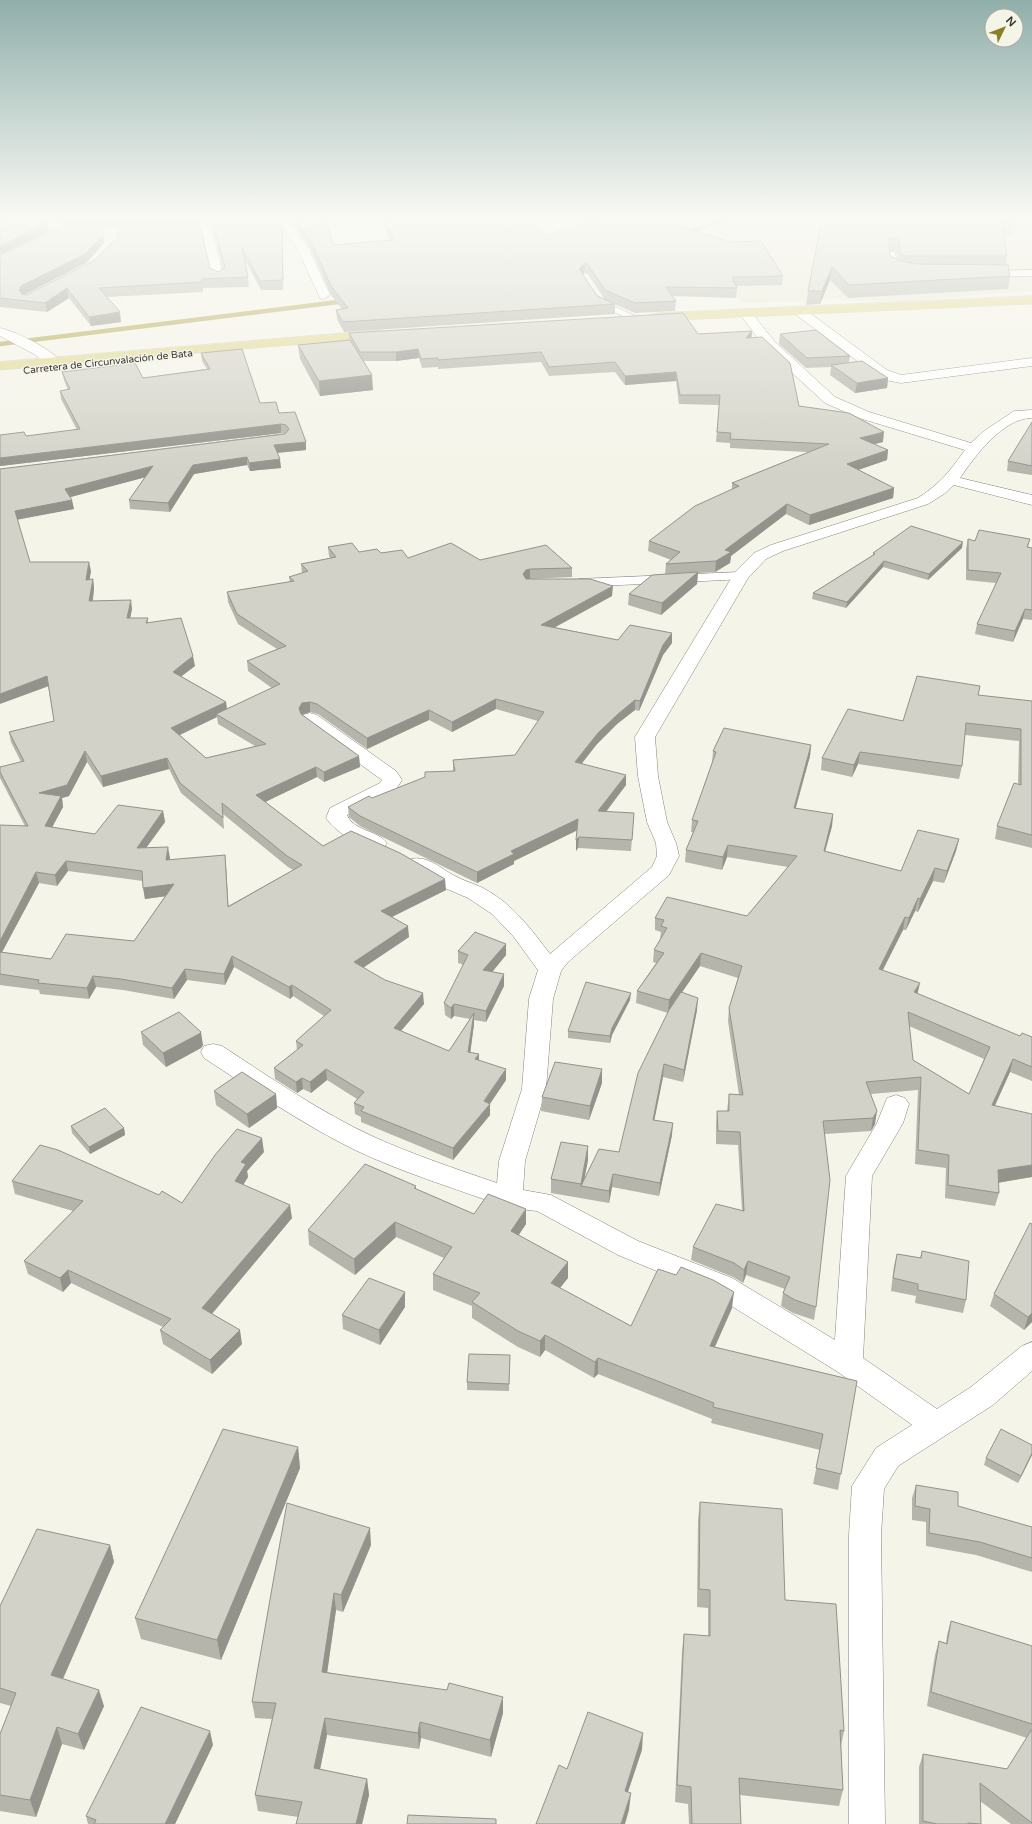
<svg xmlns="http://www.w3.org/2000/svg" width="1032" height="1824" viewBox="0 0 1032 1824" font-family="'Varela Round',sans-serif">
	<rect width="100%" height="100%" fill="#f4f4e9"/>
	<!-- built -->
	<path fill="#eae9d8" d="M747 219H1032V291L906 301H852L838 299 742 303 717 267 690 237Z"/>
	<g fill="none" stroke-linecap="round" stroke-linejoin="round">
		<!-- stream -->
		<path stroke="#afa850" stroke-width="4.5" d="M684 233 729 219
			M0 344 346 301"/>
		<!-- service casing -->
		<g stroke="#86867d" stroke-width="1">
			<path id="service" d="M889 252H895L898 268 907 270V274L891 271 888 254Z
				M1032 270V276L988 277 984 274 988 271Z
				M598 296 609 304 640 318 636 321 633 320 603 308 594 299Z
				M741 572 745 573 747 576 745 579 579 587 575 586 573 583 575 580 579 579Z"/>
		</g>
		<!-- minor casing -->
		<g stroke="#86867d" stroke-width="1">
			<path id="minor" d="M0 219H23L66 225 110 227 205 221 332 219 327 222 291 224 309 249 330 295 324 299 320 298 298 250 281 225 211 228 224 277 218 280 212 277 201 229 110 233 66 231 0 222Z
				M799 307 803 308 887 370 901 375 1032 358V366L901 383 885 380 877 376 795 314 793 311 795 308Z
				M746 310 750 311 775 342 835 397 869 412 971 443 984 431 1014 411 1032 410V418C1003 418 975 456 960 478L1032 495V505L954 485 944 494 928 504 783 551 766 559 748 578 655 737 658 776 667 822 676 843 679 856 669 875 568 962 561 971 553 999 546 1089 525 1161 523 1190 551 1195 638 1241 732 1278 835 1340 846 1176 877 1123 887 1098 896 1095 905 1098 909 1104 903 1123 872 1176 863 1358 947 1416 951 1425 947 1434 936 1438 925 1434 838 1372 712 1294 618 1255 537 1211 509 1208 500 1205C451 1187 401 1172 355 1150 302 1124 253 1090 204 1058L201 1052 204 1046 213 1044 222 1046C271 1078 320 1112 374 1137 414 1155 456 1169 497 1183L499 1161 522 1089 529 999 538 970 513 936 492 914 468 898 440 886 411 869 408 864 411 859C428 855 441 869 455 876 464 881 475 884 483 888 512 903 531 929 550 954L652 867 657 856 656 843 647 822 638 776 635 737 735 572 754 553 771 545 918 498C941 483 949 472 965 450L859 418 825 403 765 348 740 314 742 311Z
				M0 328C20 333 54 350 66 367L64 370H54L34 354 0 336Z
				M310 713 317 715 396 771 402 780 395 791 347 815C353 831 378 830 387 843L384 847C366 852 336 833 326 818L330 808 380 783 382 780 303 723 301 719 303 715Z"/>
		</g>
		<!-- tertiary casing -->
		<g stroke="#86867d" stroke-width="1">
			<path id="tertiary" d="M1032 1342V1371L993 1405 898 1466 884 1489 881 1535 885 1824H849V1535L852 1486 876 1448 971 1387 1022 1346Z"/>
		</g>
		<!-- primary casing -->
		<g stroke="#d4d4d3" stroke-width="1">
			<path id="primary" d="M1032 296V304L656 321 652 320 650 317 652 314 656 313Z
				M380 330 384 331 386 334 384 337 0 370V362Z"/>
		</g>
		<!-- service -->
		<use href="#service" fill="#fff" fill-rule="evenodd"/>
		<!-- minor -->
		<use href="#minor" fill="#fff" fill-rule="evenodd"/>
		<!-- tertiary -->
		<use href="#tertiary" fill="#fff" fill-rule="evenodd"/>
		<!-- primary -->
		<use href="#primary" fill="#dfd98e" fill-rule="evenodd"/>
	</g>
	<!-- wall -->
	<path fill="#b5b5ac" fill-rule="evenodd" d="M33 219H244L205 220 110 226 66 224Z
		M293 219H295L333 245 390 240 380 219H527L545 235 588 224 583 219H658L783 276 782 285 736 286 737 288 736 298 672 296 676 301 675 311 635 313 605 300 588 274 584 273 583 274 597 296 615 304V314L344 332 337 319 336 310 342 309 331 295 310 248 294 225Z
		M822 219 1013 223 1011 235H1004L1007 256 1006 265 1010 276 1008 289 848 298 830 280 820 304 806 305 808 291ZM890 251H896L898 260 890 256Z
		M212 221 283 230V290H261L245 260 248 277 249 287 203 288V292L107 297 121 322 91 326 69 298 47 312 0 307V255L102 226 104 243 86 263 24 295H26L210 268 218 272 223 268 213 229Z
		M752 331 751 338 799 406 883 442 874 444 888 450 887 460 858 470 894 488 893 498 809 525 786 514 731 556 730 563 715 572 698 573 697 584 661 615 628 605 629 594 665 574 666 564 671 560 648 551 649 541 732 489V483L808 452 730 448V443L716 442 719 405 679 404 676 381 625 385 615 372 549 376 541 362 438 369V367L422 368 419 358 396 361H363L373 390 320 396 300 359 298 345 349 340V333L698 334Z
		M780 334 850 356 849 362 888 378 887 388 855 393 830 375 831 367 806 368 779 344Z
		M201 353 260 403 279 413 306 450 277 453 281 468 250 471 247 465 194 474 170 512 130 509 129 500 145 477 70 497 74 509 17 519 30 562 91 571 89 580 93 579 94 589 93 601 132 609 130 618H148V623L195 666 181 676 226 702 227 709 272 688 248 671 247 661 277 649 238 624 228 602 227 592 290 582 289 577 302 573 301 564 330 558 329 556 328 547 359 552 381 553 408 558 480 560 572 568V577L528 579 612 596 554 627 618 640 672 643 663 655 639 711 635 710 617 724 597 744 582 763 626 785 606 812 634 813 631 851 578 848 576 851 577 830 514 861V864L477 883 360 826 349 817 348 807 372 798 453 771V760L515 755 538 721 496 709 452 732 429 720 367 749 318 714 310 712 303 714 302 715 359 756 360 767 324 782 317 777 265 802 323 846 446 890 391 917 409 937 363 968 424 1004 401 1031 449 1051 470 1019 454 1016 451 1019 445 1015 444 1003 464 965 458 963V951L506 944V955L492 972 504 974V986L486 1022 474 1020V1024L470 1052 479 1060 506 1080 490 1104V1115L453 1160 361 1122V1117L355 1114 354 1103 357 1099 327 1080 311 1093 303 1089 297 1093 275 1079 274 1068 297 1050 296 1041 324 1016 293 996 290 999 234 967 225 985 187 980 174 999 123 990 96 987 89 999 40 994 39 990 0 985V825L25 826 0 778V767L21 762 11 742 9 732 54 721 48 686 0 469 286 433H281L0 466V435L26 436 77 430 61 399 60 391 68 390 64 380 62 372 143 378 207 369 202 361ZM217 717 218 724 255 746 206 758 180 735ZM87 762 103 787 169 769 181 793 224 829 223 814 288 867 293 870 228 906 226 866 225 855 169 860 170 858 146 848 165 822 163 811 95 834 52 827 63 807 62 798 69 796ZM68 871 143 881 145 899 165 896 134 941 51 959 2 952 39 883 57 886Z
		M1032 422V475L1007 471 1008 461Z
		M968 539 975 541 1030 539 1028 547 1032 548V620L1023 619 1013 642 975 634 977 624 996 583 966 580V549Z
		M962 548 928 580 883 567 846 608 812 599 813 593 873 555V553Z
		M978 695 1032 701V848L995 839 997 826 1018 784 1019 741 965 735 962 766 959 779 858 764 852 777 821 770 822 758 903 721Z
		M811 745 810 756 796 808 833 814 832 826 825 851 901 871 959 839 956 851 944 883 933 881 918 912 915 911 906 930H903L883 970 918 994 1020 1036 1032 1037V1081L1010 1072 995 1106 1032 1177 998 1183 999 1193 995 1206 945 1198 946 1168 915 1164 918 1090 871 1094 875 1124 871 1131 825 1134 816 1307 814 1320 793 1313 781 1306 783 1293 785 1289 746 1275 743 1283 733 1277 691 1260 693 1247 742 1210 738 1145 716 1144V1124L717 1111H727L729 1094 739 1095 728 1021 729 1008 738 978 700 966 681 993 697 1010 683 1082 663 1077 654 1120 672 1135 659 1196 612 1187 609 1203 580 1198V1197V1198L551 1193V1179L588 1146V1160L584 1180 619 1152 668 1013 636 1003 637 991 656 963 653 962 654 950 660 939 661 932 655 930V918L747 916 788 867 727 857 722 870 685 862 686 850 693 832H691L692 820 712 763 713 751ZM909 1026 984 1059 969 1094 913 1060Z
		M630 1000 612 1035 610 1043 568 1038V1031Z
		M141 1032 203 1045 201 1048 166 1067 143 1045Z
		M602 1083 589 1120 541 1111 542 1097Z
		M214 1091 276 1094 277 1108 249 1128 216 1105Z
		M71 1126 124 1128 125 1135 90 1154 72 1133Z
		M264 1152 247 1171 248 1177 243 1185 292 1218 212 1314 242 1344 212 1374 163 1344 160 1330 163 1327 71 1283 63 1292 28 1274 24 1261 73 1211 15 1194 12 1181 159 1195 182 1203Z
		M416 1186V1189L474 1214 526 1224 518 1235 568 1262V1278L560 1288 631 1326 732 1308 715 1347 857 1381 838 1490 813 1484 820 1450 711 1423 712 1419 598 1374 594 1378 545 1350 540 1357 518 1347 472 1318V1306L433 1290V1274L444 1258 396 1237 355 1275 309 1245 308 1230Z
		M1032 1224V1322L1024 1330 990 1306 994 1294Z
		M922 1251 966 1300 963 1313 915 1303 916 1296 891 1291 894 1266 897 1254 920 1258Z
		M405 1292V1307L380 1345 343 1329 342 1315Z
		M510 1355 509 1391 467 1390V1382Z
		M1032 1445V1455L1018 1483 984 1465 986 1458Z
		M298 1447 300 1468 221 1660 141 1639 135 1618Z
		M916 1485 958 1506 1032 1527V1572L976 1555 926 1546V1522L912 1520V1498Z
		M700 1502 785 1600 844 1731 841 1746 843 1790 839 1806 740 1795 741 1824H689L688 1804 675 1802 682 1652 684 1634 708 1636V1608L697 1607 698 1520Z
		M110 1545 114 1562 63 1679 104 1706 84 1750 62 1744 36 1817 0 1811V1734L11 1706 0 1703V1606Z
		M371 1545 343 1612 336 1610 327 1672 503 1713 491 1757 421 1738 419 1749 327 1735 320 1769 367 1779 369 1795 362 1824H296L298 1817 258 1811 255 1795 272 1719 255 1718 252 1702Z
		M951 1621 1032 1646V1824H1011L980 1801 981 1824H919V1767L923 1754 1007 1769 1027 1738 927 1706 935 1655 939 1641 946 1643 947 1635Z
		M213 1745 175 1824H88L86 1816Z"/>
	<!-- shaded-wall -->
	<path fill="#93938c" d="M109 219H205V220L110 226Z
		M282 221 283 230V290V280Z
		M48 222 49 231 0 255V246Z
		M102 226 104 243 86 263 23 295 19 290 21 286Z
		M585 263 584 273 579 278V269Z
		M832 267 830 280 820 304 822 291Z
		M67 288 69 298 47 312 45 303Z
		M120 312 121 322 91 326 89 317Z
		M752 331 751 340 746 338Z
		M418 349 419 358 396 361V352Z
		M676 372V381L625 385V376Z
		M372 375 373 390 320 396 319 381Z
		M888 378 887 388 855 393 857 383Z
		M281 424V433L0 466V458Z
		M884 432 883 442 859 448 860 438Z
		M306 442V450L275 453 274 445Z
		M888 450 887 460 846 474 847 464Z
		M247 457V465L194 474 170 512 168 503 193 465Z
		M280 459 281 468 250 471 249 463Z
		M153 466 154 475 67 498 65 489Z
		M894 488 893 498 809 525 810 515Z
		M72 500 74 509 16 520 15 511Z
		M787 504 786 514 731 556 730 563 715 572 716 561 725 550Z
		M963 542 962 548 928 580 929 574Z
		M884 561 883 567 846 608 847 602Z
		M89 562 91 571 88 589 86 580Z
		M530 569V579L526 580 523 574 526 570Z
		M698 572 697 584 661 615 662 603Z
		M93 579 94 589 91 610 89 601Z
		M613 586 612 596 541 635V625Z
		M131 600 132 609 128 628 127 618Z
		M1025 609 1023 619 1013 642 1015 631Z
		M672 633V643L663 655 639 711 640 701 663 645Z
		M193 656 195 666 174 682 173 672Z
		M47 676 49 686 0 704V694Z
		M496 699V709L452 732V722Z
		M635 700V710L617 724 597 744 575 772V762L598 733 618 714Z
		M226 702 227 712 216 714 217 717 173 738 171 728Z
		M310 702V712L303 714 300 718 299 708 302 703Z
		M429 710V720L367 749V738Z
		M811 745 810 756 792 820 794 808Z
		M85 751 87 762 69 796 62 798 63 807 47 837 39 793Z
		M860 752 858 764 852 777 854 765Z
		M359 756 360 767 324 782V772Z
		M167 758 169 769 103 787 101 776Z
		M316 767 317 777 257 806 256 795Z
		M626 775V785L598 822V811Z
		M163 811 165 822 138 859 137 848Z
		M833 814 832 826 822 863 824 851Z
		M578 819V830L514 861V864L477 883V872L511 851Z
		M579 837 578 848 576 851V840Z
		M959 839 956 851 944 883 947 871Z
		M728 845 727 857 722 870 723 857Z
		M168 847 170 858 168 871 166 860Z
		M225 855 226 866 229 918 228 907Z
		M66 861 68 871 57 886 55 875Z
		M935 868 933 881 918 912 920 899Z
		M36 872 39 883 0 956V941Z
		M445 879 446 890 382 922 381 911Z
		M174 884 175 895 145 899 143 888Z
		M918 898 915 911 906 930 909 918Z
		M905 917 903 930 877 981 879 969Z
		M408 926 409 937 355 973 354 962Z
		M506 944V955L484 982 483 970Z
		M701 953 700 966 668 1013 669 1000Z
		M232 956 234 967 225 985 224 974Z
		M185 969 187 980 174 999 172 988Z
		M504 974V986L486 1022V1011Z
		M93 976 96 987 89 999 87 988Z
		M920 983 917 996 914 992Z
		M292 985 293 996 290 999 289 987Z
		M423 993 424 1004 394 1039V1028Z
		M631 993 630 1000 612 1035 610 1043V1036L612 1028Z
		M698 998 697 1010 683 1082 684 1070Z
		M454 1004V1016L451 1019V1008Z
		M474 1013V1024L469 1063 468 1052Z
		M201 1032 203 1045 201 1048 166 1067 163 1053Z
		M479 1054V1065L475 1059Z
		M1013 1059 1010 1072 989 1118 992 1105Z
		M664 1064 663 1077 652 1132 653 1120Z
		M326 1069 327 1080 311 1093 310 1082Z
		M506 1069V1080L487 1108 490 1104V1115L453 1160V1148Z
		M602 1069V1083L589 1120 590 1106Z
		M302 1078 303 1089 297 1093 296 1082Z
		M276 1094 277 1108 249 1128 247 1114Z
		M877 1111 875 1124 871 1131 873 1118Z
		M673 1123 672 1135 659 1196 660 1183Z
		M124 1128 125 1135 90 1154 89 1147Z
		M262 1138 264 1152 247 1171 248 1177 237 1195 235 1181 241 1162Z
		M588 1146V1160L583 1186H581L580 1198 581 1184Z
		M1032 1165V1177L995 1183 998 1170Z
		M613 1174 612 1187 609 1203V1191Z
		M290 1205 292 1218 205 1322 202 1308Z
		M526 1209V1224L511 1247V1231Z
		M395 1222 396 1237 355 1275 354 1259Z
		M748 1261 746 1275 743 1283 744 1270Z
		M568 1262V1278L551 1299V1283Z
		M68 1270 71 1283 63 1292 60 1278Z
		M405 1292V1307L380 1345 379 1330Z
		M734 1292 732 1308 708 1362 710 1346Z
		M1032 1313V1322L1024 1330 1028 1317Z
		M240 1330 242 1344 212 1374 210 1360Z
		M545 1335V1350L540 1357V1341Z
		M598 1358V1374L594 1378 595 1362Z
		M298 1447 300 1468 221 1660 217 1640Z
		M1032 1453V1455L1018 1483 1021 1476Z
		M370 1528 371 1545 343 1612 341 1595Z
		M110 1545 114 1562 57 1692 51 1675Z
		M334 1593 336 1610 325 1688 322 1672Z
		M99 1690 104 1706 84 1750 78 1734Z
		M503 1697V1713L491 1757 490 1740Z
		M325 1718 327 1735 317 1784 314 1768Z
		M420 1722 421 1738 419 1749 418 1733Z
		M57 1727 62 1744 36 1817 30 1800Z
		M210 1731 213 1745 175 1824H165Z
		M643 1733 642 1750 623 1807 625 1791Z
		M367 1779 369 1795 362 1824H356Z
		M631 1793 629 1810 625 1824H621Z"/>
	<!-- building -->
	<path fill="#d2d2c8" stroke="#93938c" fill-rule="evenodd" d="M0 219H26L48 222 0 246Z
		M255 219H280L282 221 283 280 260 281 242 248 248 277 202 279V282L99 288 120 312 89 317 67 288 45 303 0 298V255L67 224 102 226 103 235 85 254 21 286 19 290 22 294 26 295 95 260 118 237 117 226 199 222 210 268 218 272 225 267 212 221Z
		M295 219H326L333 245 394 240 384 219H527L545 235 596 222 592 219H658L730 242 761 241 783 276 732 277 737 288 666 287 676 301 635 303 605 290 588 265 585 263 579 269 597 296 615 304 343 322 336 310 348 308 331 286 310 239Z
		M822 219H1011L1013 223 1002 222 1007 256H906L901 254 898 238H891L889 239 890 256 900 261 916 264 1008 265 1010 276 849 285 832 267 822 291H808Z
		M683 313 698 334 752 331 746 338 762 337 790 363 799 406 849 413 884 432 860 438 888 450 847 464 894 488 810 515 787 504 725 550 731 552 716 561 666 564 680 552 649 541 695 506 739 486 732 483 829 444 730 439 731 433 717 432 720 395H680L676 372 625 376 615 362 549 367 541 352 438 360V358L421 359 418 349 396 352H360L349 333Z
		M816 330 850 356 807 358 780 334Z
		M350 340 372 375 319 381 298 345Z
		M242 349 260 403 276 402 279 413 295 412 306 442 274 445 280 459 249 463 247 457 193 465 168 503 129 500 153 466 65 489 72 500 15 511 30 562H89L86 580 93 579 89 601 131 600 127 618H148L146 623 181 618 193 656 173 672 226 702 171 728 206 758 266 744 216 714 280 684 247 661 286 646 237 614 227 592 294 581 289 577 308 571 301 564 336 557 328 547 352 543 359 552 377 549 381 553 402 550 408 558 451 543 480 560 546 545 572 568 530 569 526 570 523 574 526 579H590L613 586 541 625 618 640 630 625 672 633 663 645 640 701 635 700 618 714 598 733 575 762 626 775 598 811 634 813 632 840 579 837 576 840 578 819 511 851 514 854 477 872 360 816 348 807 369 796 372 798 425 777V772L455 771 453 760 515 755 544 712 496 699 452 722 429 710 367 738 317 704 310 702 302 703 299 708 301 714 359 756 324 772 316 767 256 795 323 846 351 831 400 853 445 879 381 911 408 926 354 962 385 980 423 993 394 1028 449 1051 474 1013 468 1052 479 1054 475 1059 506 1069 484 1101 490 1104 453 1148 361 1111 364 1107 354 1103 364 1092 326 1069 310 1082 302 1078 296 1082 274 1068 303 1045 296 1041 331 1010 292 985 289 987 232 956 224 974 185 969 172 988 121 979 93 976 87 988 38 983 39 980 0 974V952L51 959 66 934 134 941 174 884 143 888 142 871 66 861 55 875 36 872 0 941V825L28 826 0 772V767L24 761 9 732 54 721 47 676 0 694V469L285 434 289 429 286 425 281 424 0 458V435L24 432 26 436 80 429 60 391 70 389 62 372 135 363 143 378 210 369 201 353ZM85 751 101 776 167 758 180 783 223 818 222 803 287 856 302 865 228 907 225 855 166 860 168 847 137 848 163 811 118 805 95 834 45 826 61 796 39 793 67 785Z
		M862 361 888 378 857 383 831 365Z
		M1032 422V466L1008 461Z
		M911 526 963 542 929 574 884 561 847 602 813 593 875 554 873 553Z
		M979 530 1030 539 1027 547 1032 548V610L1025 609 1015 631 977 624 1001 573 968 570V539L975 541Z
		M698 572 662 603 629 594 652 575Z
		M917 676 980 686 978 695 1032 701V835L997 826 1014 783 1021 785V729L966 723 962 766 860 752 854 765 822 758 848 709 903 721Z
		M724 728 811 745 794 808 833 814 824 851 901 871 918 830 959 839 947 871 935 868 920 899 918 898 909 918 905 917 879 969 920 983 914 992 1020 1036 1022 1033 1032 1037V1067L1013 1059 992 1105 1032 1114V1165L998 1170 999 1193 948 1185 949 1155 918 1150 921 1077 866 1082 877 1111 873 1118 823 1121 830 1180 816 1307 795 1300 783 1293 790 1277 748 1261 744 1270 734 1263 693 1247 716 1204 744 1211 740 1132 718 1131 717 1111H729V1094L743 1095 729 1008 742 966 701 953 669 1000 637 991 664 953 654 950 667 928 661 926 664 920 655 918 667 897 747 916 797 856 728 845 723 857 686 850 698 821 692 820 716 752 713 751ZM908 1012 990 1047 969 1094 913 1060Z
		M475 932 506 944 483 970 504 974 486 1011 454 1004 451 1008 444 1003 468 955 458 951Z
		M586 982 631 993 612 1028 610 1036 568 1031Z
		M681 992 698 998 684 1070 664 1064 653 1120 673 1123 660 1183 613 1174 609 1191 581 1186 599 1149 619 1152 638 1073 669 1010Z
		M179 1012 201 1032 199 1034 163 1053 141 1032Z
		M555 1062 602 1069 590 1106 542 1097Z
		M242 1072 276 1094 247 1114 214 1091Z
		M105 1108 124 1128 89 1147 71 1126Z
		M237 1129 262 1138 241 1162 246 1164 235 1181 290 1205 202 1308 240 1330 210 1360 160 1330 171 1319 68 1270 60 1278 24 1261 83 1201 12 1181 40 1145 58 1150 159 1195 162 1191 182 1203 215 1155Z
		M561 1142 588 1146 581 1184 551 1179Z
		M365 1164 416 1186 414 1188 474 1214 488 1194 526 1209 511 1231 568 1262 551 1283 631 1326 658 1269 676 1275 681 1267 713 1280 734 1292 710 1346 857 1381 841 1474 816 1468 823 1434 713 1407 714 1403 598 1358 595 1362 545 1335 540 1341 518 1331 472 1302 480 1293 433 1274 452 1247 395 1222 354 1259 308 1230Z
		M1030 1223 1032 1224V1313L1028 1317 994 1294Z
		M922 1251 969 1261 966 1300 918 1290V1284L893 1278 897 1254 921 1258Z
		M369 1278 405 1292 379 1330 342 1315Z
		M469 1354 510 1355 509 1384 467 1382Z
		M223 1429 298 1447 217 1640 135 1618Z
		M1001 1429 1032 1445V1453L1021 1476 986 1458Z
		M916 1485 958 1492V1506L1032 1527V1558L980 1542 929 1533 930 1509 915 1506Z
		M700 1502 782 1509 785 1600 836 1604 844 1731 840 1730 843 1790 739 1778 741 1824H692L691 1787 677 1785 684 1634 710 1636V1590L699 1589Z
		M287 1503 370 1528 341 1595 334 1593 322 1672 447 1690 449 1683 503 1697 490 1740 420 1722 418 1733 325 1718 314 1768 367 1779 356 1824H296L302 1802 255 1795 276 1703 252 1702Z
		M37 1529 110 1545 51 1675 99 1690 78 1734 57 1727 30 1800 0 1795V1734L16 1693 0 1688V1606Z
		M951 1621 1029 1645 1032 1646V1724L931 1692 939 1641 947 1644Z
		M141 1707 210 1731 165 1824H94L96 1820 86 1816Z
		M588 1712 643 1733 625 1791 631 1793 621 1824H536L559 1765 567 1769Z
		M1032 1729V1823L980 1783 981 1824 968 1823V1824H937L923 1821V1754L1007 1769Z
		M408 1815 496 1819V1824H407Z"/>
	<!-- sky -->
	<linearGradient id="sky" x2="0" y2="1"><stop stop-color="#91afab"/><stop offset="0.46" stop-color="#fafaf5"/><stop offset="1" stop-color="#fafaf5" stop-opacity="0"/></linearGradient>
	<rect width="1032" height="474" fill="url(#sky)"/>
	<g text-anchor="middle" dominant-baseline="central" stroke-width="3" stroke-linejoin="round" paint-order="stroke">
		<!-- far-street labels -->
		<g font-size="10" fill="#3a3a36" stroke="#f4f4e9">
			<text transform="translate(108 362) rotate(-6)">Carretera de Circunvalación de Bata</text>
		</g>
	</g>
	<!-- north arrow -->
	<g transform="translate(1004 28) rotate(47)"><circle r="19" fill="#f4f4e9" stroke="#aaaaa1"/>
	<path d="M0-3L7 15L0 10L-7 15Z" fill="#878028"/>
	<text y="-6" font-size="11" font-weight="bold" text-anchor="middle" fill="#3a3a36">N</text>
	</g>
</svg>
